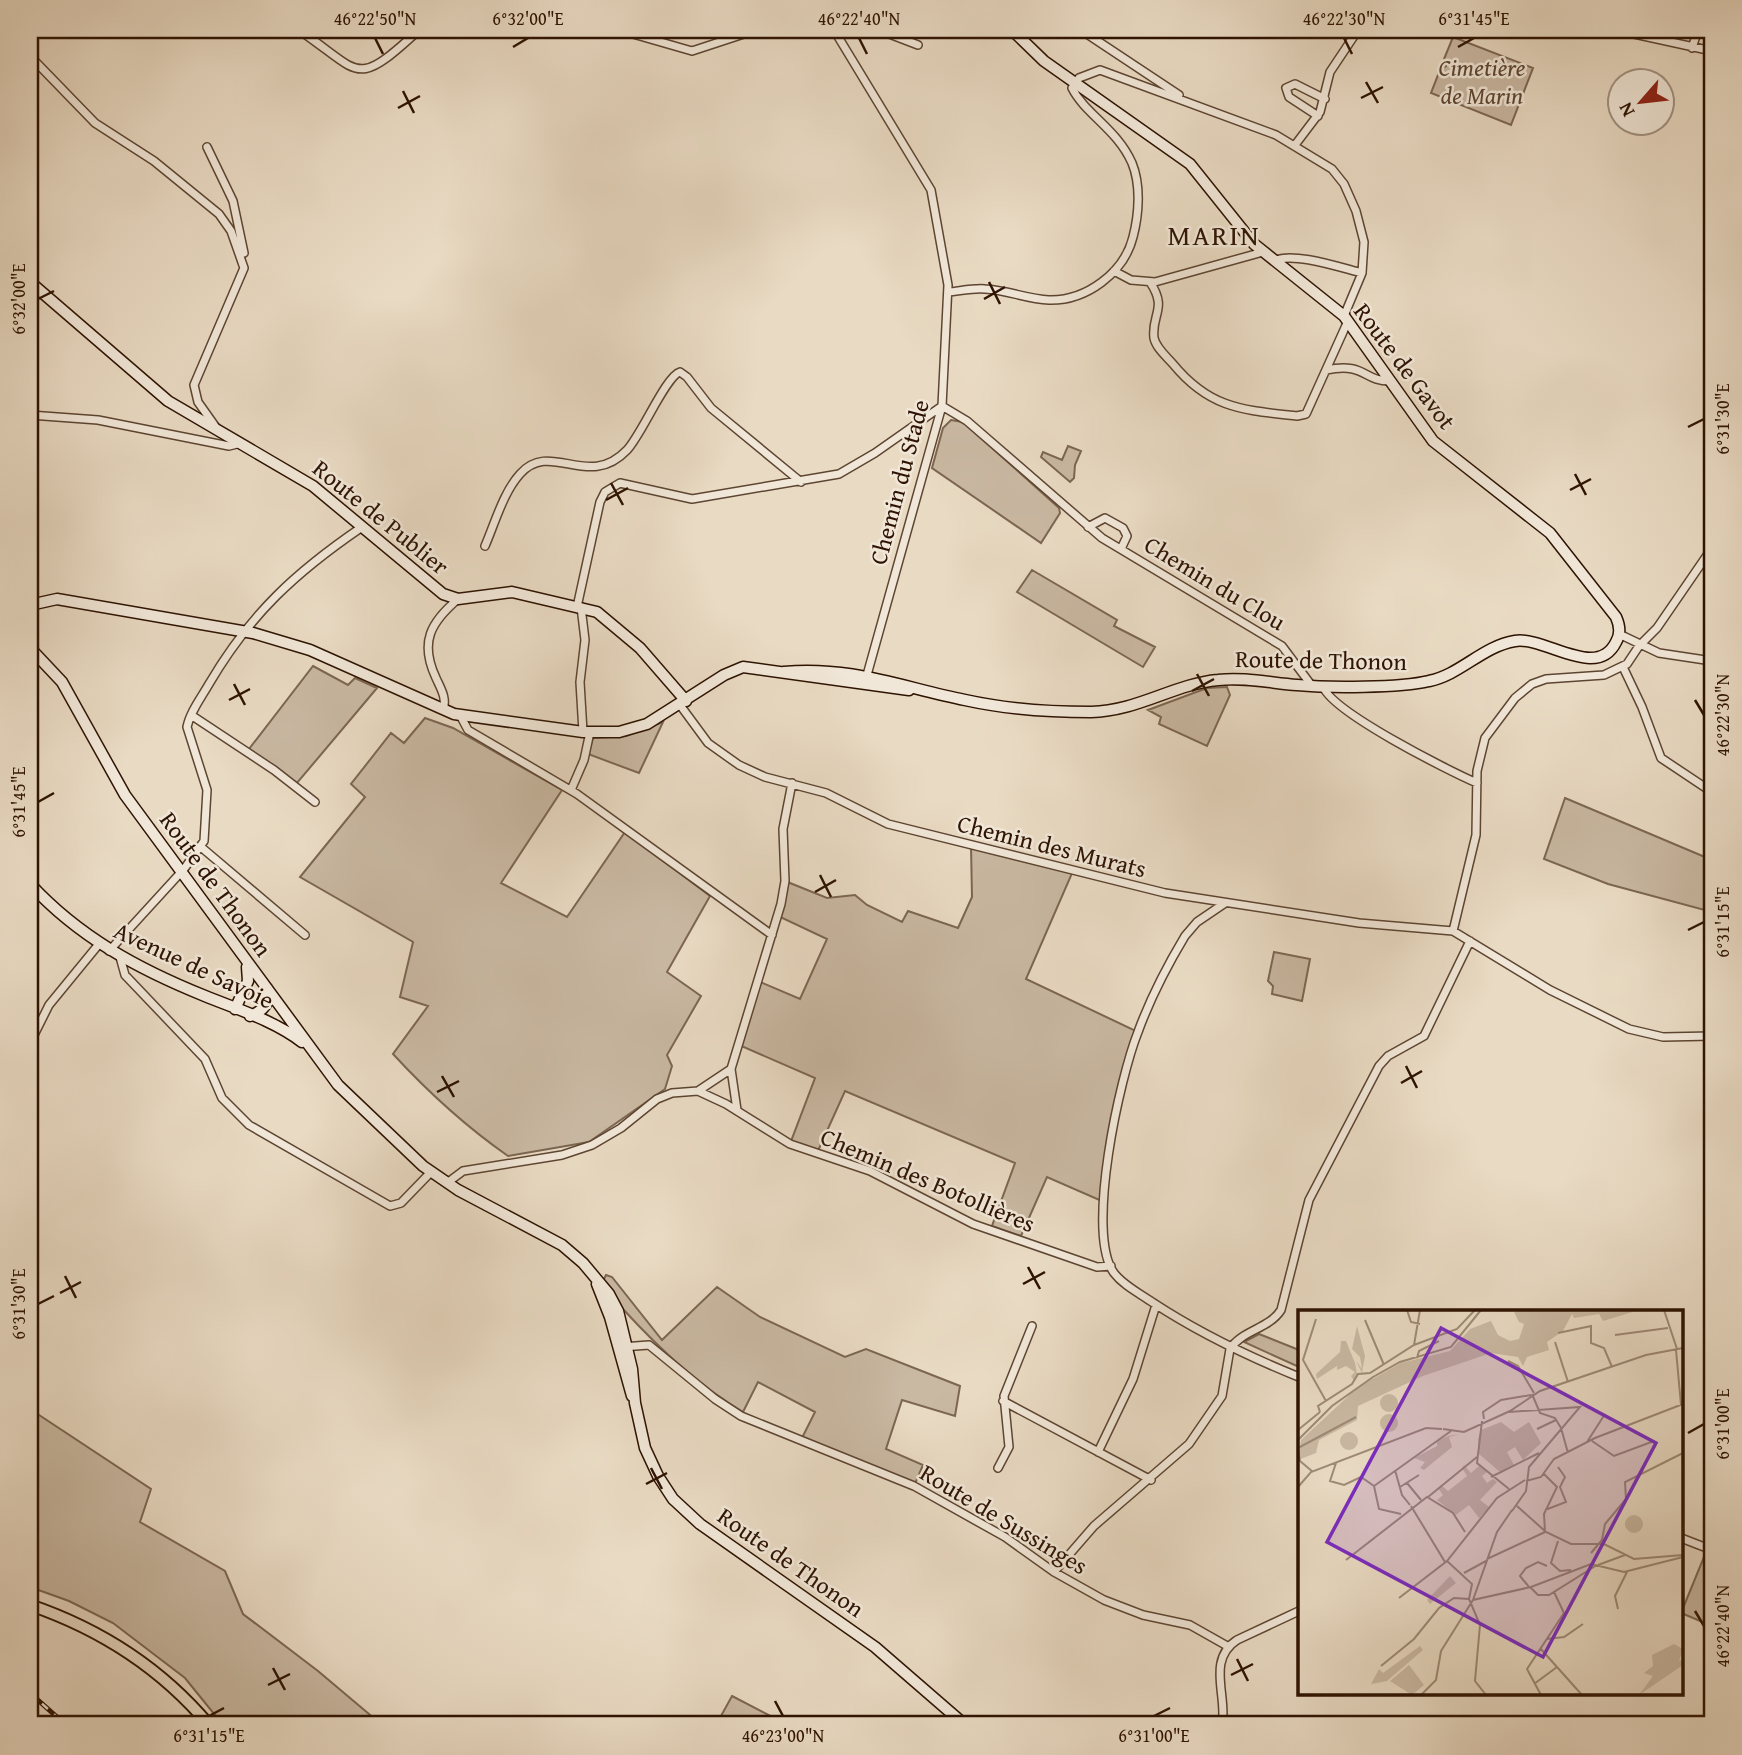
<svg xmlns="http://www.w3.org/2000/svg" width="1742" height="1755" viewBox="0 0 1742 1755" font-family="'Gentium Book Plus',serif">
	<rect width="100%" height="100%" fill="#e9dac3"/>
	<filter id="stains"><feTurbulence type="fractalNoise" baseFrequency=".00286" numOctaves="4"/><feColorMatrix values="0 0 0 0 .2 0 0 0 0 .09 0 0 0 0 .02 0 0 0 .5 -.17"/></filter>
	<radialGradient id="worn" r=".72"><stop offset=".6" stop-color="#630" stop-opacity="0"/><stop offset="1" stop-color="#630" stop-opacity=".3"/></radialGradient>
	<!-- green -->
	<path fill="#c9b8a2" stroke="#7c6652" stroke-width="2" d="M1453 37 1533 68 1511 125 1431 93 1440 70 1446 66 1444 59Z
		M951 420 963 422 1059 508 1060 513 1041 543 932 468 943 428Z
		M1068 446 1081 451 1075 465 1074 478 1070 482 1041 457 1043 452 1062 460Z
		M1032 570 1117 620 1114 626 1155 647 1143 667 1017 592Z
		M313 666 348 685 355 678 377 688 297 783 249 749Z
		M1227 687 1230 695 1207 746 1159 724 1161 717 1148 710 1207 688Z
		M425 718 453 728 562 790 501 883 567 917 625 832 710 896 667 972 701 996 667 1055 672 1066 665 1089 589 1142 508 1156C465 1126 429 1093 393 1054L428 1006 400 997 413 942 300 877 365 797 351 784 391 733 404 743Z
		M663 722 639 773 588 754 593 738 626 736Z
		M1565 798 1712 860V912L1608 884 1544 859Z
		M971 846 1073 871 1026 979 1138 1032 1107 1162 1104 1202 1047 1177 1021 1236 992 1226 1015 1163 845 1091 817 1153 790 1144 815 1078 739 1045 758 981 800 999 827 939 778 916 785 881 827 898 855 895 867 905 902 922 908 911 958 928 972 897Z
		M1274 952 1310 959 1302 1001 1272 994 1273 986 1268 981Z
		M606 1275 612 1277 662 1340 717 1287 760 1317 845 1357 866 1349 960 1386 955 1416 902 1400 886 1449 923 1465 914 1486 801 1440 815 1412 758 1382 743 1412C695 1384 653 1342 622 1308 615 1300 610 1289 603 1281Z
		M1259 1334 1299 1350V1367L1244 1342Z
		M30 1409 151 1489 140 1522 225 1571 243 1614 318 1671 382 1725H223L185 1678 113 1623 69 1601 30 1587Z
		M1706 1552 1712 1554V1626L1681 1613Z
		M732 1696 788 1725H716Z"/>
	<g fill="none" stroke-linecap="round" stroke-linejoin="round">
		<!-- street casing -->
		<g stroke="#5d4532" stroke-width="10">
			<path id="street" d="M299 30C362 73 354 90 419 30
				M574 30 626 32 692 51 756 30
				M834 30 931 190 948 285 942 406 867 675
				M879 30 918 45
				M1081 30 1179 95
				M1616 30 1712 51
				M1692 48 1698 30
				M30 56 95 123 154 161 219 214 231 231 244 268 194 385 198 402 215 426
				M1318 116 1289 97 1286 88 1295 84 1325 99
				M1295 145 1320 112 1330 72 1358 30
				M207 147 233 201 244 253
				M1274 261C1292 251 1342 268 1362 273
				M1114 271 1131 280 1155 282 1263 252
				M1150 282C1168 309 1151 314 1154 338 1156 348 1167 357 1173 364 1210 409 1243 410 1297 416L1306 414 1348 321
				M948 292C960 291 973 288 985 289 1007 290 1027 299 1049 300 1086 301 1124 273 1133 237 1139 214 1141 185 1132 163 1117 129 1085 114 1072 88L1079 78 1100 70 1276 135 1332 169 1344 184 1356 211 1364 242 1362 273 1344 316
				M1326 370C1366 362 1362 381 1390 381
				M942 406 967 421 1102 538 1282 646 1312 686
				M30 415 98 420 229 446 241 443
				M1088 527 1105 518 1123 528 1127 536 1121 549
				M485 546C495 523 503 493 520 474 551 439 588 491 627 450 642 434 666 376 680 372L687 377 711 408 801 482
				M577 607 600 502 605 492 620 483 692 499 839 474 875 453 942 406
				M581 607 585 640 580 682 583 732
				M1619 634 1659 653 1712 661
				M1623 667 1642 707 1661 758 1712 792
				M1323 686C1330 711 1449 771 1477 783
				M680 705 708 743 739 765 765 777 826 793 888 824 1165 893 1359 923 1453 931 1550 990 1629 1029 1663 1037 1712 1036
				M443 710C447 698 441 689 436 678 419 642 431 622 458 599
				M191 715 274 770 315 802
				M460 715 468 730 577 794 772 935
				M571 790 584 760 590 732
				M201 847 305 935
				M1225 903 1197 922 1185 936C1167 966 1150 999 1138 1032 1120 1077 1085 1233 1114 1273 1123 1285 1139 1293 1152 1302 1199 1333 1247 1356 1299 1377
				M1453 931 1476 835 1477 771 1485 738 1515 698 1532 684 1546 679 1604 675 1627 664 1639 646 1657 628 1712 548
				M109 951 184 869 204 841 207 790 187 727C190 712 201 698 209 684 250 614 296 572 362 527
				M120 957 125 975 205 1059 222 1098 249 1125 390 1206 401 1203 431 1172
				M30 1043 49 1005 99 944
				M731 1069 737 1110
				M698 1091 726 1104 790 1144 870 1171 973 1224 1097 1267 1111 1266
				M447 1183 463 1171 562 1155 592 1145 621 1128 657 1099 672 1093 698 1091 731 1069 781 904 785 881 783 829 792 783
				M622 1347 649 1345 715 1399 741 1416 914 1486 1005 1537 1054 1572 1104 1600 1143 1615 1190 1625 1229 1647
				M1230 1349C1242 1330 1269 1329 1281 1310L1309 1200 1379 1066 1388 1056 1424 1036 1470 941
				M1003 1401 1151 1480
				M1098 1452 1133 1379 1156 1305
				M998 1468 1009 1447 1004 1396 1032 1326
				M1681 1538 1712 1550
				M1054 1572 1094 1526 1189 1444 1222 1396 1230 1349
				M1222 1725C1228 1697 1206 1660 1237 1640L1299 1611"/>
		</g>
		<!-- secondary casing -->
		<g stroke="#2e1302" stroke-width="13">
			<path id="secondary" d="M30 282 168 401 313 486 443 594 458 599 512 592 597 612 640 648 686 701
				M30 605 57 599 253 633 310 650 454 714 583 732H619L647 724 724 675 743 667 909 690
				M30 648 62 682 125 795 338 1085 423 1166 458 1190 562 1245 583 1263 609 1294 618 1311 632 1369 635 1403 645 1448 658 1476 673 1499 700 1524 875 1647 965 1725
				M784 672C851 666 901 687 965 700 1006 709 1049 712 1091 712 1138 711 1174 684 1218 680 1244 677 1271 683 1297 685 1328 688 1400 688 1429 681 1460 675 1483 646 1515 641 1545 636 1597 681 1616 642 1621 634 1620 626 1616 617L1550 533 1433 441 1344 316 1254 244 1190 164 1044 61 1012 30
				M30 884C79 937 138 969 205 996 237 1009 275 1021 302 1042
				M235 1009 248 981 247 967
				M250 1016C264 1011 271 1002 267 988
				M597 1284 610 1317 632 1396
				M30 1720 36 1725"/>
		</g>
		<!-- primary casing -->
		<g stroke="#2e1302" stroke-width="14">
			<path id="primary" d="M30 1605C100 1629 161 1668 209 1725"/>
		</g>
		<!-- street -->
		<use href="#street" stroke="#f1e7d8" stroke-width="7"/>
		<!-- secondary -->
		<use href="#secondary" stroke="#f1e7d8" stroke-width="10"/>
		<!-- primary -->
		<use href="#primary" stroke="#e9dac3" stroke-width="10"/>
		<!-- rail casing -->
		<g stroke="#2e1302" stroke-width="5">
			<path id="rail" d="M30 1693 66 1725"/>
		</g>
		<!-- rail -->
		<use href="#rail" stroke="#f1e7d8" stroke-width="2.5" stroke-dasharray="8" stroke-linecap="butt"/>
	</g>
	<!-- ticks -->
	<path fill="none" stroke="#2e1302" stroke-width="2.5" d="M375 38 383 54M859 38 867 54M1344 38 1352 54M513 47 528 38M1458 47 1474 38M1366 82 1378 103M403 91 414 113M1361 98 1383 87M398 108 420 96M989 282 1000 304M38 299 54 291M984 299 1005 287M1688 427 1704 419M1575 474 1586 495M611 483 623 505M1570 490 1591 479M606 500 628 488M1197 674 1209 696M234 684 245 705M1192 691 1214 679M229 700 250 689M1695 700 1704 715M38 802 54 793M820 875 831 897M815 892 836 880M1688 930 1704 922M1406 1066 1417 1088M442 1076 454 1097M1401 1083 1422 1071M437 1092 459 1081M1028 1267 1040 1289M65 1276 76 1298M1023 1284 1045 1272M60 1293 81 1282M38 1304 54 1296M1688 1433 1704 1424M651 1468 662 1489M646 1484 667 1473M1695 1611 1704 1626M1237 1659 1248 1681M273 1668 285 1690M1231 1675 1253 1664M268 1685 290 1674M775 1701 783 1716M209 1716 224 1708M1154 1716 1170 1708"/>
	<g text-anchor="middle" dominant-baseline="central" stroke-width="5" stroke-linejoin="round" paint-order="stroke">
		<!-- park labels -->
		<g font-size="24" font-style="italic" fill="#5c4532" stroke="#f1e7d8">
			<text x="1482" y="67">Cimetière<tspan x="1482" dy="28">de Marin</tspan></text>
		</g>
		<!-- street labels -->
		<g font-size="24" fill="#2e1302" stroke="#f1e7d8">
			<text transform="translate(1405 366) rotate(53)">Route de Gavot</text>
			<text transform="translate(899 482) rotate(-75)">Chemin du Stade</text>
			<text transform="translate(381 517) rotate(39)">Route de Publier</text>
			<text transform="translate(1215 583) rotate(31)">Chemin du Clou</text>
			<text transform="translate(1321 660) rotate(1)">Route de Thonon</text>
			<text transform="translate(1052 846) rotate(14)">Chemin des Murats</text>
			<text transform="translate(216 884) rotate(54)">Route de Thonon</text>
			<text transform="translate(194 965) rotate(25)">Avenue de Savoie</text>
			<text transform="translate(928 1180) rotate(23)">Chemin des Botollières</text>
			<text transform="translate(1004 1519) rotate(31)">Route de Sussinges</text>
			<text transform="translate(791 1562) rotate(35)">Route de Thonon</text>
		</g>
		<!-- quarter labels -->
		<g font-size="28" letter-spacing="2" fill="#2e1302" stroke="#f1e7d8">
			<text x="1214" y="234">MARIN</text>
		</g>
	</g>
	<!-- overview -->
	<g transform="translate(1298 1310)">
		<rect width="385" height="385" fill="#e9dac3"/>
		<path d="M220 0H341L305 11 301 4 276 8 274 4 265 21 249 32 251 40 229 47 225 56 220 47 193 43 125 66 60 96 59 110 21 130 18 143 0 150 3 130 60 77 103 53 152 41 172 19 193 11 200 25 212 31 221 29 226 14 221 12 216 2ZM59 16 67 46 64 63 58 51 64 59 62 47 54 39ZM43 31H48L57 53 59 64 56 71 53 66 57 62 48 56 39 60V56L19 69 18 64 42 42ZM82 93a9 9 0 1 1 18 0a9 9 0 1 1-18 0ZM82 113a9 9 0 1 1 18 0a9 9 0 1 1-18 0ZM203 112 216 122 231 112 243 133 225 150 217 137 209 142 216 155 202 162 181 144 180 129 183 120ZM42 131a9 9 0 1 1 18 0a9 9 0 1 1-18 0ZM162 124 151 127 154 137 126 160 122 158 127 152 116 148 139 136V131L150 126ZM166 155 173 163 182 155 189 162 184 166 189 173 195 169 199 172 182 190 191 197 181 208 171 195 158 205 139 190 145 185 140 178 143 175 150 181 169 166 164 158ZM327 214a9 9 0 1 1 18 0a9 9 0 1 1-18 0ZM152 266 158 273 132 294 129 290ZM376 334 385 339 381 351 385 349V355L341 385 355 366 346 363 355 356 354 345ZM122 336 125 340 89 371 73 374 81 359 85 363ZM111 355 126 375 114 385 92 371Z" fill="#c9b8a2"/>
		<path fill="none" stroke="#9e8a76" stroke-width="2" d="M109 0 113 12 122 14M366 0 379 39M18 9 5 50 28 91M67 10 86 55M260 23 293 16V33L306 38 314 57M317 25 370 18M257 32 270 72M116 35 122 0M378 40 383 95M119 48 121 41 141 31M210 51 220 56 236 83M234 84 242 103 257 108 263 118 270 143M22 102 20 96 54 74 60 64 72 63 116 35 159 19 177 0M211 102 282 97 231 157 228 181 214 201M186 109 185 102 203 90 233 85M184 111 179 153 211 179M145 119 166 122 212 101 242 81 348 45 385 38M239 119 258 110M0 120 22 102M0 130 34 96 75 67 102 52 153 37 183 0M294 131 316 146 356 131M289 132 307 104M0 138 58 107M0 140 2 151 15 162M38 153 32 171 46 175 63 167 76 176M97 160 104 185 112 195M246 164 259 177 246 204 247 222M193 167 241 143M228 171 243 167 256 149 297 128 385 94M109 173 123 190M76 176 153 121M76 176 81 199 103 204M0 177 13 162 128 118 144 119M102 177 121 165M130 187 179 147M113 196 147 252M219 196 248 222 273 234H306L336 249 385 245M247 200 268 192 262 177 267 167 260 157M260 231 253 253 262 261 273 260M293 243 304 230 307 214 328 189 327 172 385 143M189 249 247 222M48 250 129 187 155 203 167 222M149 251 174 274 171 289 182 315 177 371 188 385M300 255 327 245M166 263 188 251M231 277 222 266 228 258 240 252 249 256M232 277 240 285H251L299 255M101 288 149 251 199 188 227 170M175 290 199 222 214 200M320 299 317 286 329 262M249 329 266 327 285 314M242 338 284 385M83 356 116 329 141 298 156 288 171 289M236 374 259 357M123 385 138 370 143 341 175 290 233 277 293 254 326 262 385 247M243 385 229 359 266 303 256 282"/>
		<path fill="#7b2cbf" fill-opacity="0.15" stroke="#7b2cbf" stroke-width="3.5" d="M143 18 358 133 245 347 29 232Z"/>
		<rect width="385" height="385" fill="none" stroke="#2e1302" stroke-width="3.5"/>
	</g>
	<!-- margin -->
	<rect width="1742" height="1755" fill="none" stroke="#e9dac3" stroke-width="77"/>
	<!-- north arrow -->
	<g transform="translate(1641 102) rotate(242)"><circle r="33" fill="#f1e7d8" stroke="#a39282" stroke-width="2"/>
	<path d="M0-5L12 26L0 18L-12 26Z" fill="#8f2418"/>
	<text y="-10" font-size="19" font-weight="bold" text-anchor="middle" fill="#2e1302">N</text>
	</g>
	<rect x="38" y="38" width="1666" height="1678" fill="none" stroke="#2e1302" stroke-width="2.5"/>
	<g font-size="18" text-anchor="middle" fill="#2e1302">
		<text x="375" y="25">46°22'50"N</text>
		<text x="528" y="25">6°32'00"E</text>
		<text x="859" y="25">46°22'40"N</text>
		<text x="1344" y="25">46°22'30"N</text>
		<text x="1474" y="25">6°31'45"E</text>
		<text transform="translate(19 299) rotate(-90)" y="6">6°32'00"E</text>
		<text transform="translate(1723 419) rotate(-90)" y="6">6°31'30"E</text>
		<text transform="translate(1723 715) rotate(-90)" y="6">46°22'30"N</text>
		<text transform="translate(19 802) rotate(-90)" y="6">6°31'45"E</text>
		<text transform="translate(1723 922) rotate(-90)" y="6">6°31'15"E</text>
		<text transform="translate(19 1304) rotate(-90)" y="6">6°31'30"E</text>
		<text transform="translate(1723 1424) rotate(-90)" y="6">6°31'00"E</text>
		<text transform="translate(1723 1626) rotate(-90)" y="6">46°22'40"N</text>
		<text x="209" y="1742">6°31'15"E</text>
		<text x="783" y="1742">46°23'00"N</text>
		<text x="1154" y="1742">6°31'00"E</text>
	</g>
	<rect width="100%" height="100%" filter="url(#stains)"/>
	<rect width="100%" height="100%" fill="url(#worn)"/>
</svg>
